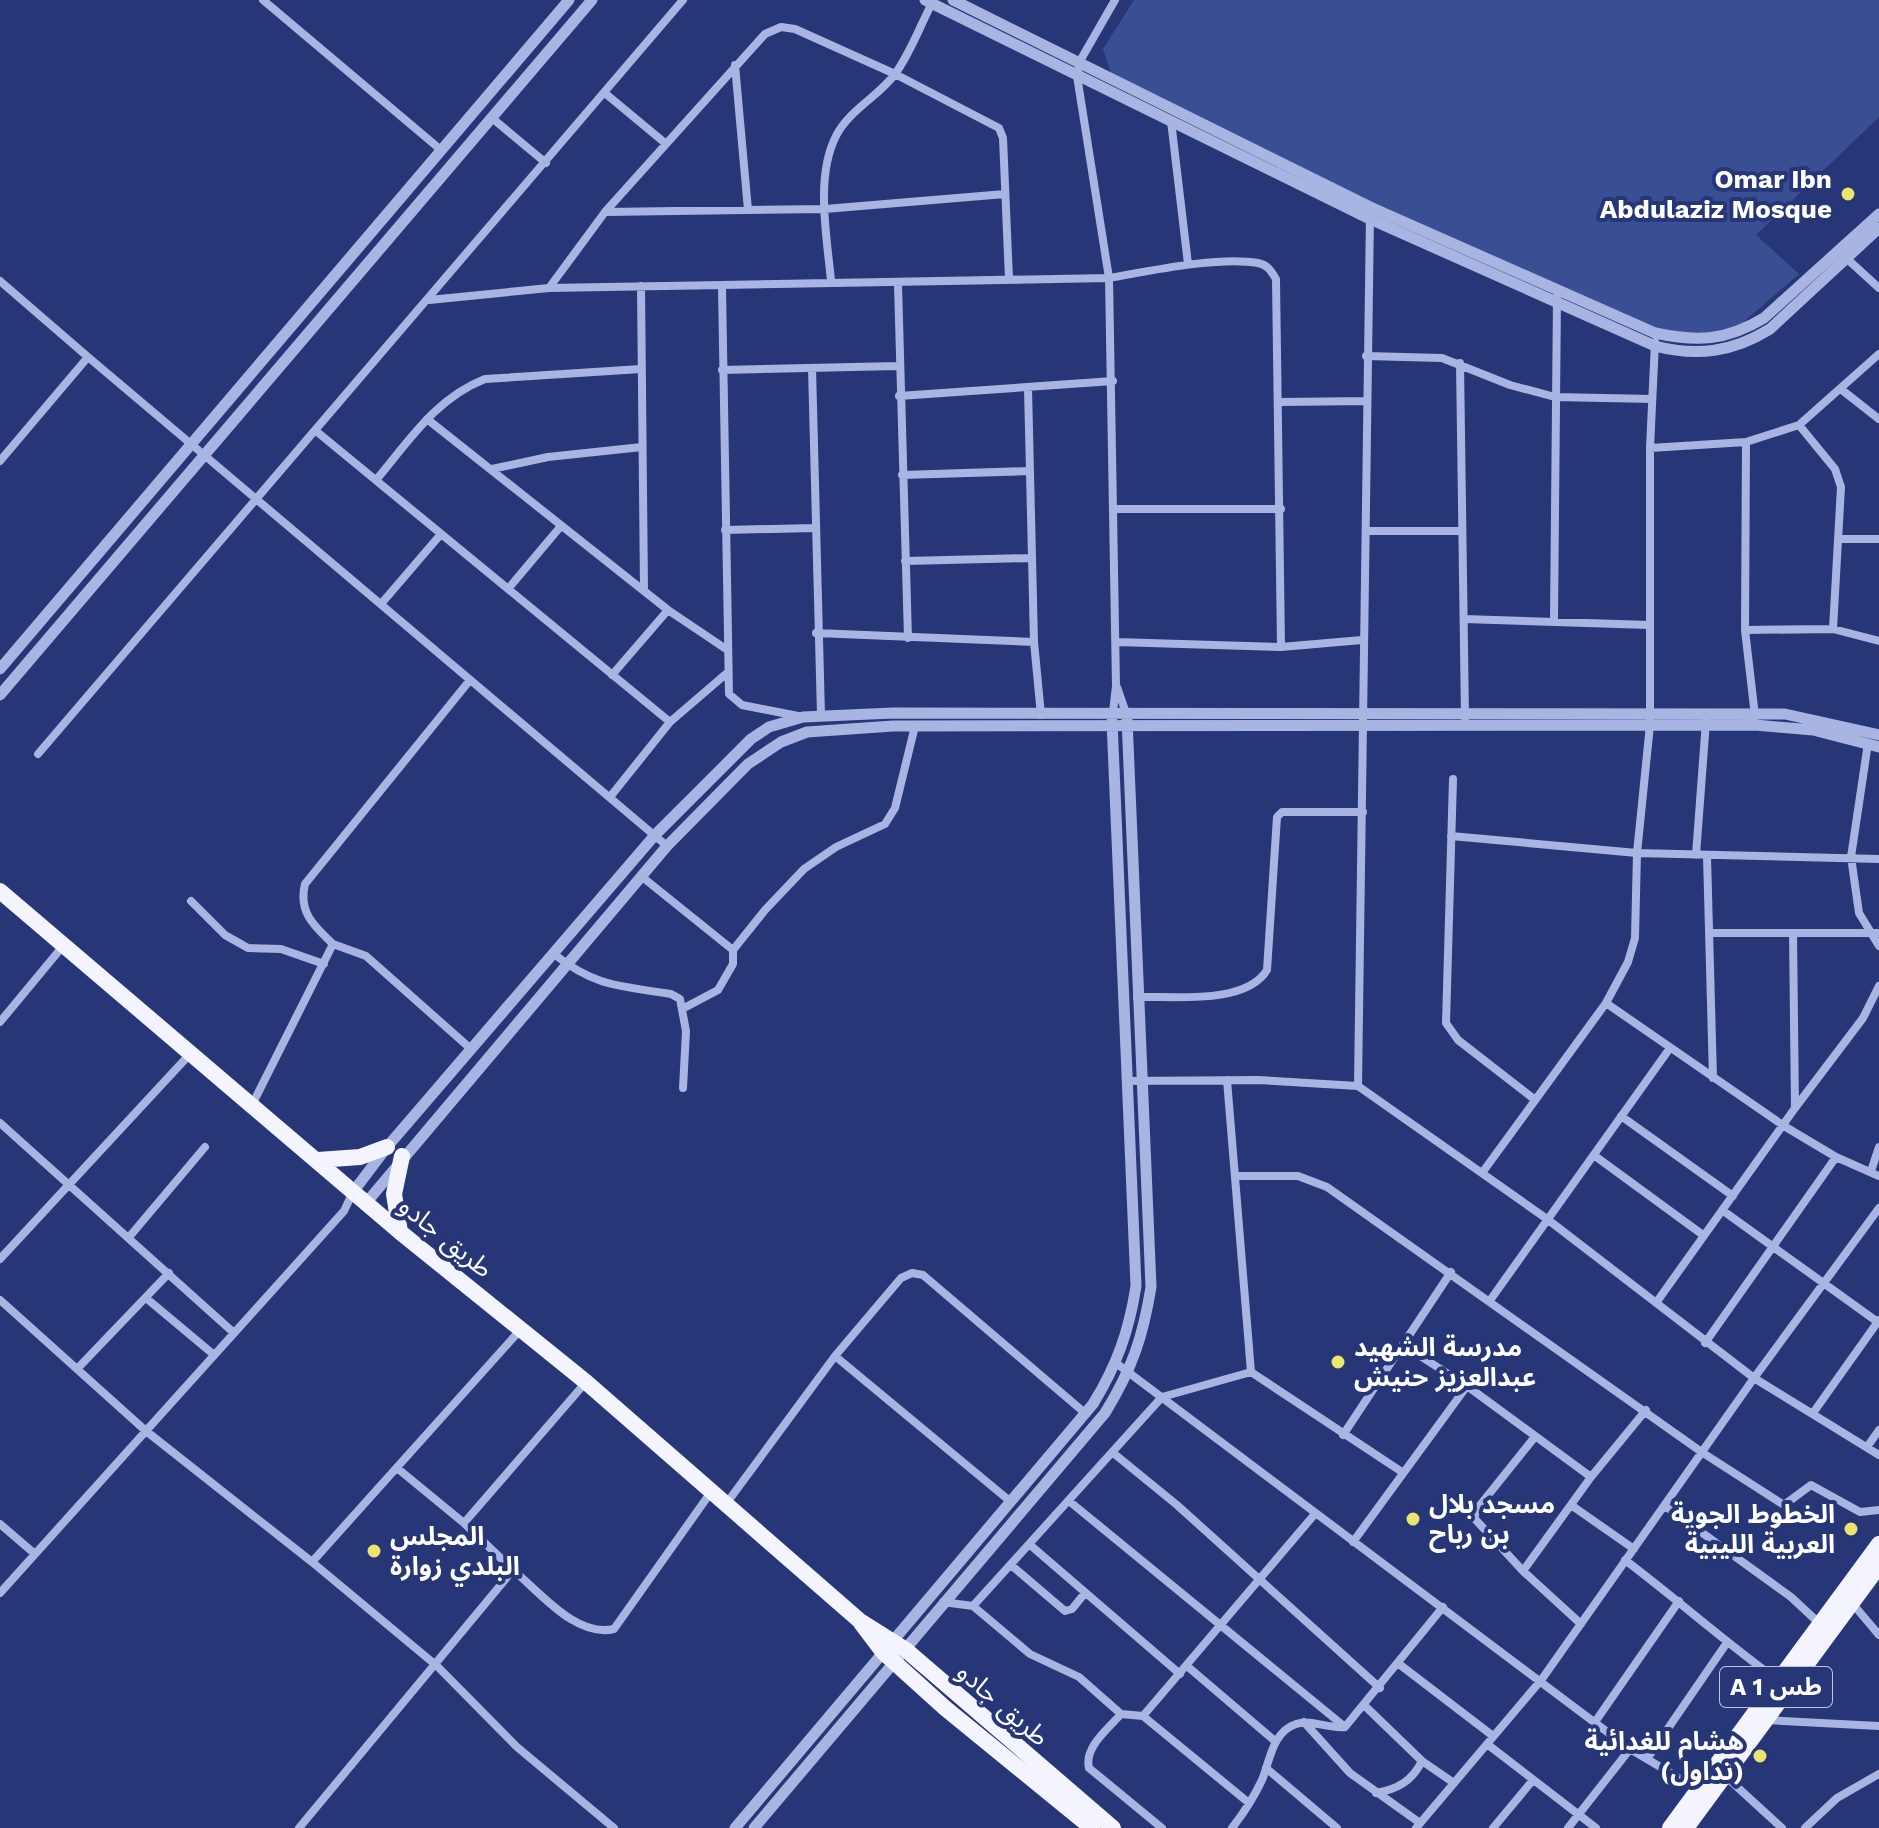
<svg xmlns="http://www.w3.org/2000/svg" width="1879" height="1828" viewBox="0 0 1879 1828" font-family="'Work Sans','Noto Sans Arabic',sans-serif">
	<rect width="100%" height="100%" fill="#263677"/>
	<!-- green -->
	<path fill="#3a4e94" d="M1134 0H1879V117L1756 235 1799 274 1739 326 1716 334H1664L1383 209 1112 77 1103 49Z"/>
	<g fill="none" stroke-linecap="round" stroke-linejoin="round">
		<!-- minor -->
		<path stroke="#a8b5e2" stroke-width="8" d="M263 0 441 150
			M735 65 748 210
			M606 94 665 143
			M492 118 546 163
			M1171 121 1188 264
			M1005 194 825 209 605 212 549 288 1109 278C1149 271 1219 256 1258 263 1268 265 1271 271 1276 279L1281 647
			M605 212 765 34 781 27 795 29 895 74 999 128 1003 138 1009 279
			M1844 256 1879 288
			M0 281 88 357
			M831 281C827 237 815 177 836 136 849 110 878 97 895 74 910 54 920 26 932 3
			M898 284 908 638
			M641 286 644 590
			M722 287 729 694 742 705 798 716
			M429 300 549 288
			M1366 356 1442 358 1510 385 1555 397 1652 399
			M1460 363 1465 718
			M812 368 821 715
			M722 370 898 366
			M1028 388 1034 642 1041 715
			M1842 390 1879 419
			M899 396 1113 381
			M1280 402 1366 401
			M427 419 668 610 726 649
			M1799 425 1835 469 1841 487 1833 629
			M316 431 670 722
			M1746 442 1745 630 1755 716
			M1650 448 1746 442 1799 425 1879 354
			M0 461 88 357 667 846
			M492 469 548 457 642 447
			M902 475 1030 471
			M376 480C409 441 436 398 485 379L641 369
			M1116 509H1281
			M725 530 814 528
			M1366 531H1460
			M1840 539H1879
			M905 561 1032 558
			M508 589 561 526
			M381 604 441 534
			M1464 619 1649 625
			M1554 620 1557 297
			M1745 630 1833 629 1879 641
			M816 633 1034 642
			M1116 642 1281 647 1362 640
			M612 675 668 610
			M1117 687 1126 713
			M1113 712 1116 686 1109 278 1077 76 1080 61 1115 0
			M1868 743 1851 857 1859 913 1879 946
			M38 754 683 0
			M1453 779 1446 1023 1458 1040 1534 1099
			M610 797 670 722 727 673
			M1451 836 1637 853 1879 859
			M1696 855 1706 721
			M1707 856 1713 1078
			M641 876 733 950
			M191 901 225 935 248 948 281 949 324 964
			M1712 933H1879
			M1793 933 1795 1108
			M333 944 366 956 471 1049
			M554 954C595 987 621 986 671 994L680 999 686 1031 683 1088
			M1137 997C1173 996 1246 1005 1267 970L1277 817 1282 812H1363
			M1606 1003 1784 1126 1836 1157 1879 1176
			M684 1008 718 990 733 964V950L765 910 804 869 836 847 885 824 895 808 915 726
			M0 1022 63 946
			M1126 1081 1258 1080 1358 1086 1547 1219 1754 1378 1879 1455
			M1358 1086 1370 215
			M252 1105 333 944C314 926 298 912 305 884L470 680
			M1621 1116 1733 1196
			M0 1123 234 1333
			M1595 1156 1703 1235
			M1871 1171 1879 1147
			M1482 1173 1606 1003 1628 962 1635 938 1637 853 1650 725V448L1655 342
			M1235 1176H1298L1327 1187 1703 1453 1784 1505 1811 1485 1860 1512 1879 1510
			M1722 1210 1879 1323
			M130 1236 205 1147
			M0 1259 190 1054
			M146 1298 213 1354
			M1491 1299 1670 1048
			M0 1300 146 1431 312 1562 522 1328
			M1656 1303 1795 1108 1863 1018 1879 986
			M1705 1343 1836 1157
			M1403 1345 1467 1386 1591 1477
			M835 1356 1011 1502
			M1116 1363 1630 1749 1701 1791
			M77 1369 169 1273
			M1251 1372 1402 1472
			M1813 1413 1879 1320
			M1343 1435 1451 1272
			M1534 1438 1477 1509 1474 1518 1523 1571 1591 1477 1646 1410
			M1867 1447 1879 1430
			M1112 1452 1177 1505 1380 1688
			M397 1468 464 1523
			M1069 1501 1345 1727
			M726 1504 835 1356 901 1278 912 1273 923 1275 1085 1413
			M1571 1505 1634 1549
			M1665 1506 1791 1597 1820 1624
			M0 1524 35 1554
			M1353 1542 1467 1386
			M1029 1544 1180 1674
			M1625 1560C1678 1600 1726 1643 1779 1681
			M312 1562 437 1666 517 1747 614 1828
			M1011 1565 1065 1611 1072 1609 1085 1593
			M513 1570C540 1592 576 1638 614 1629L711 1492
			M1523 1571 1581 1624
			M0 1593 344 1211 353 1192
			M943 1602 973 1606 1030 1654 1079 1677 1121 1714
			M1852 1603 1879 1635
			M973 1606 1162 1397 1251 1372 1227 1080
			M1399 1664 1493 1736
			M1187 1666 1276 1742
			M1365 1706 1422 1761 1454 1783
			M1143 1716 1121 1714C1108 1729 1084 1747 1089 1768L1162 1828
			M1766 1720 1879 1726
			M1304 1722 1350 1773 1420 1823
			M1595 1722 1679 1601
			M1487 1744 1596 1828
			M1647 1759 1726 1644
			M1266 1768 1337 1828
			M1724 1775 1782 1828
			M1376 1793C1398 1789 1412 1781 1422 1761
			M1249 1803 1143 1716 1314 1515
			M299 1828 513 1570 464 1523 586 1382
			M1232 1828C1243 1814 1254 1797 1262 1780 1270 1761 1272 1732 1296 1724 1311 1719 1329 1729 1345 1727L1443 1607
			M1416 1828 1542 1679 1754 1378 1879 1208
			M1493 1828 1533 1780
			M1568 1828 1630 1749
			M1805 1828 1837 1798 1879 1774"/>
		<!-- tertiary -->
		<path stroke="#a8b5e2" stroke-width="11" d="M925 0 1370 219 1655 346C1697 357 1733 352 1770 329L1879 228
			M953 0 1370 207 1655 333C1697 342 1726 341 1764 318L1879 214
			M0 669 569 0
			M0 695 592 0
			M353 1192 387 1147 655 835 751 739 769 727 803 717 893 713 1785 714 1879 735
			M366 1203 667 846 748 764 781 742 807 732 893 726 1755 725 1813 730 1879 747
			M735 1828 1093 1404C1117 1365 1129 1331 1136 1286L1112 721
			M754 1828 1105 1413C1132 1369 1143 1337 1151 1287L1127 719"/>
		<!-- trunk -->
		<path stroke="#f3f4fe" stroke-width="16" d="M0 891 400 1232 586 1382 860 1621 906 1650 1113 1828
			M318 1160 360 1157 387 1147
			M400 1232 394 1194 402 1156
			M861 1623 883 1652 945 1708 1092 1828
			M1670 1828 1879 1544
			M1686 1828 1879 1566"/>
	</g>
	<!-- markers -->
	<g fill="#ebe46e" stroke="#263677" stroke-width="3">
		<circle cx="1848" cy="194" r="8"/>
		<circle cx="1338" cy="1362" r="8"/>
		<circle cx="1413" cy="1519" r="8"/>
		<circle cx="1851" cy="1529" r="8"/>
		<circle cx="374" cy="1551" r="8"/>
		<circle cx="1760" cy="1756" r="8"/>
	</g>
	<g text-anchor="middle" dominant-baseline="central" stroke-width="8" stroke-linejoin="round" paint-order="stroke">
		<!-- shield labels -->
		<rect fill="#263677" stroke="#bec3d6" stroke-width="2" x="1720" y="1667" width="112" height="40" rx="6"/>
		<g font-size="24" font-weight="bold" fill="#fff">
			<text x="1776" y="1687">A 1 طس</text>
		</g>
		<!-- poi labels -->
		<g font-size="26" font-weight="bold" fill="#fff" stroke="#263677" text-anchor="end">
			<text x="1832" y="179">Omar Ibn<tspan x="1832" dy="30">Abdulaziz Mosque</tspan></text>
			<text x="1354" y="1347" text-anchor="start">مدرسة الشهيد<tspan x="1354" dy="30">عبدالعزيز حنيش</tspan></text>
			<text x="1429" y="1504" text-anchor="start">مسجد بلال<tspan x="1429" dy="30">بن رباح</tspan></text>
			<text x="1835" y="1514">الخطوط الجوية<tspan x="1835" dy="30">العربية الليبية</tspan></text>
			<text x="390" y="1536" text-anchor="start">المجلس<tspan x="390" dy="30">البلدي زوارة</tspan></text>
			<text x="1744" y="1741">هشام للغدائية<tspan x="1744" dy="30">(تداول)</tspan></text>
		</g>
		<!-- street labels -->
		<g font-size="26" fill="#fff" stroke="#263677">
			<text transform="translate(446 1237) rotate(39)">طريق جادو</text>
			<text transform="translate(1003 1704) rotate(41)">طريق جادو</text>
		</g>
	</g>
</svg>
